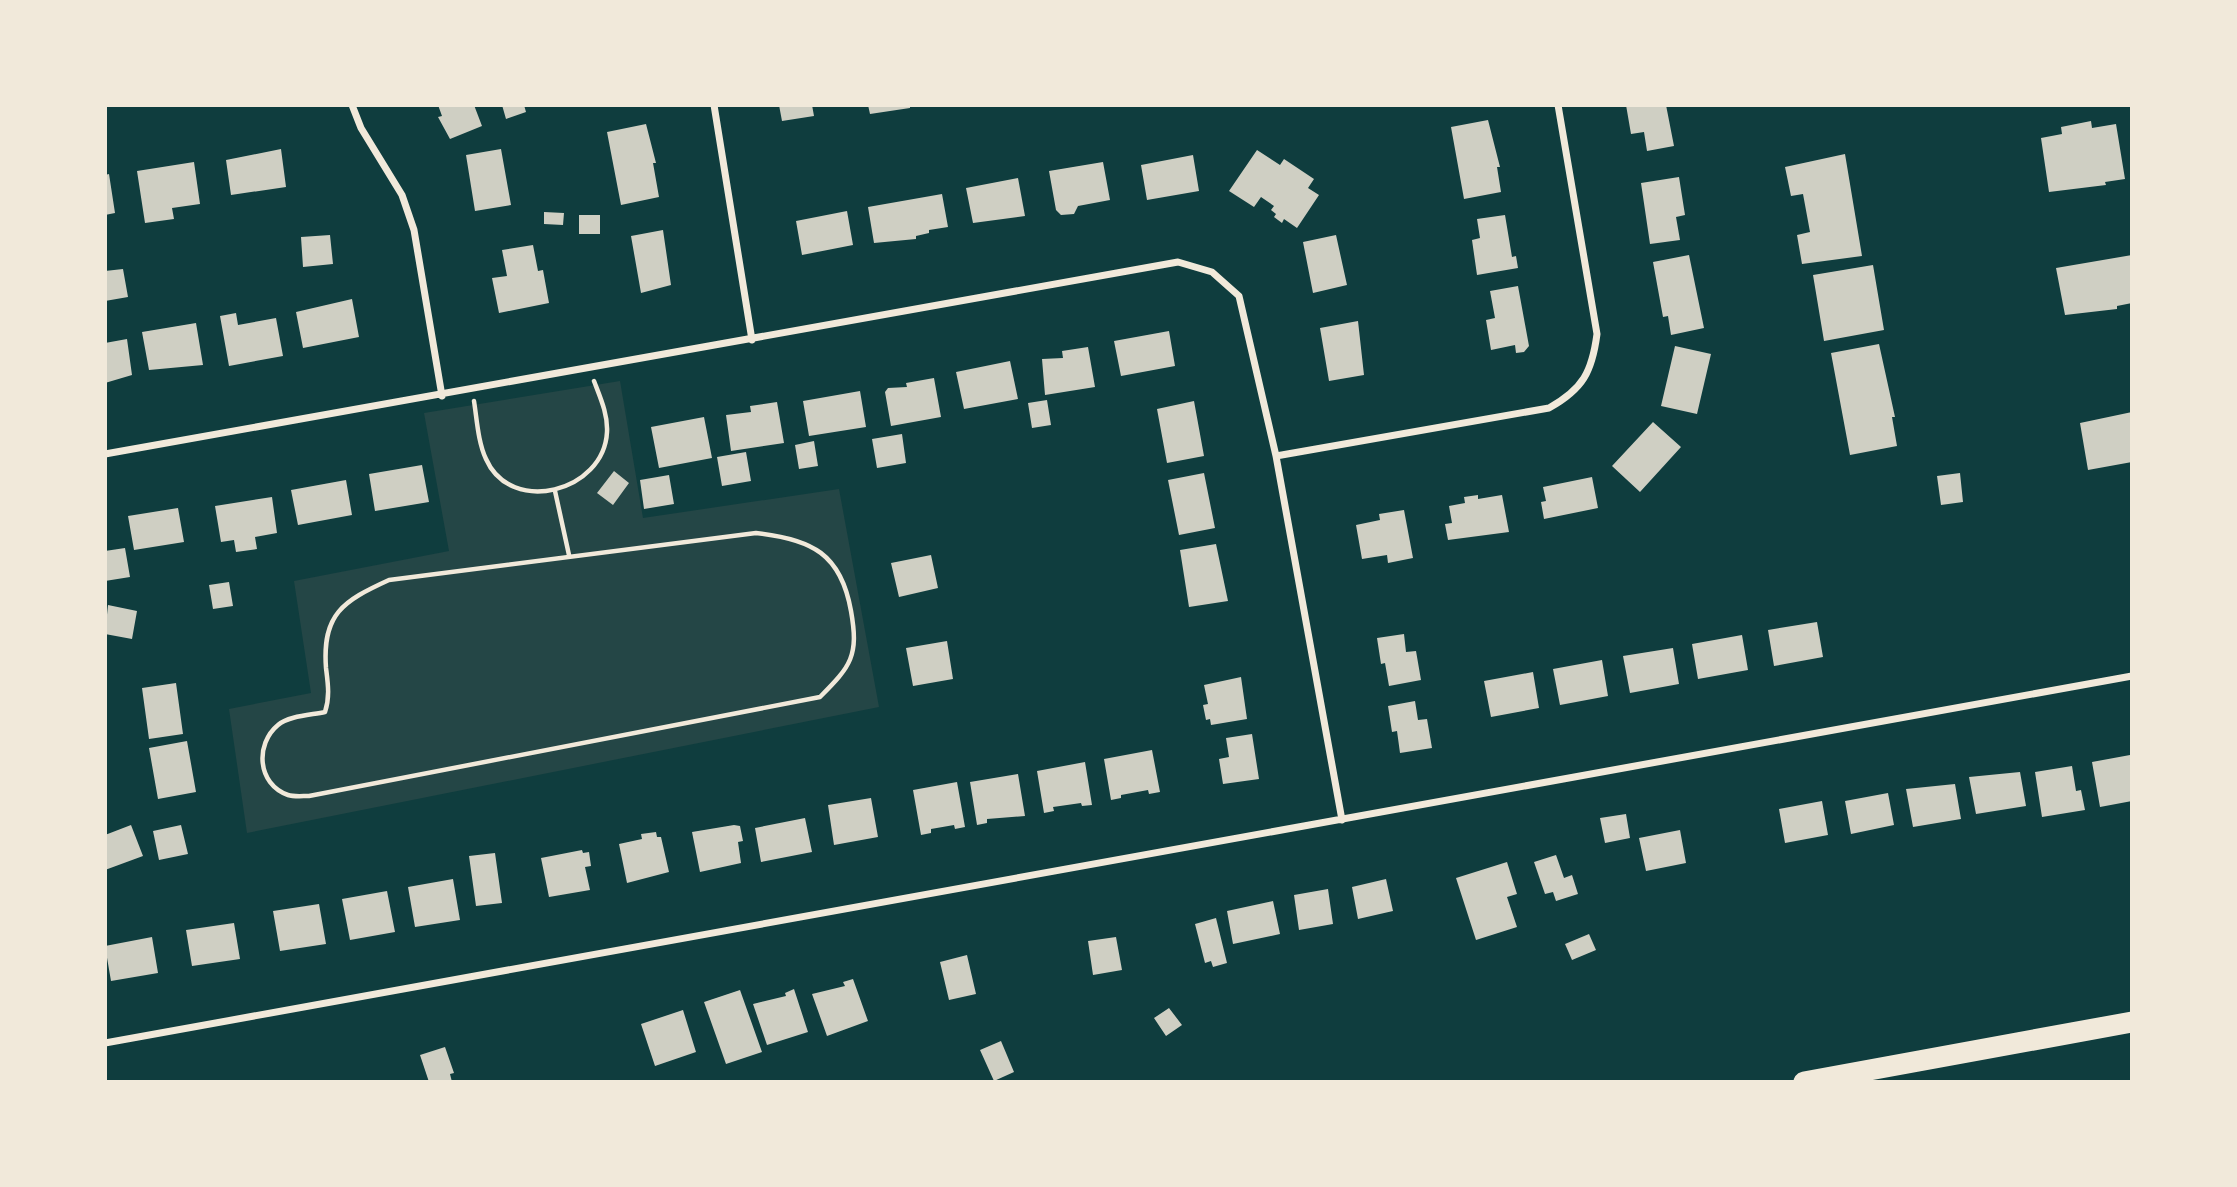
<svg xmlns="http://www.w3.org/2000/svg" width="2237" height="1187" viewBox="0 0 2237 1187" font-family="Ubuntu,sans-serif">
	<rect width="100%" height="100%" fill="#0f3d3e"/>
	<!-- green -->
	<path fill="#244646" d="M620 381 643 518 839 489 879 707 247 833 229 709 311 693 294 581 449 551 424 413Z"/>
	<!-- building -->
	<path fill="#cfcfc3" d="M438 105H474L482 126 450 139 438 117 442 116Z
		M502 105H524L526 112 506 119Z
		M779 105H812L814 116 782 121Z
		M868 105H910V108L870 114Z
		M1626 105H1666L1674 146 1647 151 1644 132 1631 134Z
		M1488 120 1500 167H1497L1501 192 1464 199 1451 127Z
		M2091 121 2092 128 2116 124 2125 179 2105 182 2106 185 2049 192 2041 138 2062 134 2061 127Z
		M646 124 656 163H653L659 197 621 205 607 132Z
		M281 149 286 187 231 195 226 160Z
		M501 149 511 205 475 211 466 155Z
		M1257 150 1280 165 1284 159 1314 179 1308 188 1319 195 1297 228 1284 219 1282 223 1274 217 1276 214 1271 210 1274 206 1261 197 1254 207 1229 191Z
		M1845 154 1862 256 1802 264 1797 235 1810 232 1803 194 1791 196 1785 167Z
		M1193 155 1199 191 1147 200 1141 165Z
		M194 162 200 204 172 208 174 219 145 223 137 171Z
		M1103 162 1110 200 1078 206 1074 214 1061 215 1056 210 1049 171Z
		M109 174 115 213 105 215V175Z
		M1679 177 1685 215 1676 217 1680 240 1650 244 1641 183Z
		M1018 178 1025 216 973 223 966 188Z
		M942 194 948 227 929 230V233L916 236V239L874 243 868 207Z
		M847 211 853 245 802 255 796 221Z
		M544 212 564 213 563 225 544 224Z
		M579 215H600V234H579Z
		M1505 215 1512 257 1516 256 1518 268 1477 275 1472 240 1480 238 1477 219Z
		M663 230 671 285 641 293 631 236Z
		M330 235 333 264 303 267 301 237Z
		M1336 235 1347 285 1313 293 1303 242Z
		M533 245 538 271 543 270 549 303 499 313 492 278 507 276 502 250Z
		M1689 255 1704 328 1671 335 1668 316 1663 317 1653 262Z
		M2132 255V303L2117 306V309L2065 315 2056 268Z
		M1873 265 1884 330 1824 341 1813 275Z
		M123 269 128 297 105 301V271Z
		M1518 286 1529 346 1524 352 1516 353 1515 345 1491 350 1486 320 1495 318 1490 291Z
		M352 299 359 337 303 348 296 312Z
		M236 313 238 325 276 318 283 356 229 366 220 316Z
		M1358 321 1364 375 1329 381 1320 328Z
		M196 323 203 365 149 370 142 332Z
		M1169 331 1175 366 1121 376 1114 341Z
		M127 339 132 375 105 383V343Z
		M1879 344 1895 417H1892L1897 446 1850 455 1831 353Z
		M1675 346 1711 354 1697 414 1661 406Z
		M1088 347 1095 387 1045 395 1042 359 1063 358 1062 351Z
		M1010 361 1018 399 964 409 956 372Z
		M934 378 941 417 891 426 885 392 888 388 907 387 906 383Z
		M860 391 866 427 809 436 803 401Z
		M1047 400 1051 425 1032 428 1028 403Z
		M1194 401 1204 456 1167 463 1157 409Z
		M777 402 784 443 731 451 726 415 751 412 750 406Z
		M2132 412V462L2088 470 2080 423Z
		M704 417 712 458 659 468 651 427Z
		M1653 422 1681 447 1640 492 1612 466Z
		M902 434 906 463 877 468 872 439Z
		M814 441 818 466 799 469 795 445Z
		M746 452 751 481 722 486 717 457Z
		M422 465 429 502 375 511 369 474Z
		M614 471 629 483 613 505 597 493Z
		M1204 473 1215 528 1179 535 1168 480Z
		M1960 473 1963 502 1941 505 1937 476Z
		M669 475 674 504 644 509 640 480Z
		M1592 477 1598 508 1544 519 1541 502 1546 501 1543 487Z
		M346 480 352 515 298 525 291 490Z
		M1478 495V499L1502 495 1509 532 1448 540 1445 524 1452 523 1449 506 1465 503 1464 497Z
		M272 497 277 533 255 537 257 549 236 552 234 540 221 542 215 506Z
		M178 508 184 542 134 550 128 516Z
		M1404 510 1413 558 1388 563 1387 555 1362 559 1356 525 1380 520 1379 514Z
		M1216 544 1228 601 1189 607 1180 550Z
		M125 548 130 577 105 581V551Z
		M931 555 938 588 899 597 891 563Z
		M229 582 233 606 213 609 209 585Z
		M108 605 137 611 132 639 105 634Z
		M1817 622 1823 657 1774 666 1768 630Z
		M1404 634 1406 652 1416 651 1421 680 1389 686 1385 663 1381 664 1377 638Z
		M1742 635 1748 670 1698 679 1692 644Z
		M947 641 953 679 913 686 906 648Z
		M1673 648 1679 684 1630 693 1623 656Z
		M1602 660 1608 696 1560 705 1553 669Z
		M1533 672 1539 708 1491 717 1484 681Z
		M1241 677 1247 719 1211 725 1210 719 1206 720 1203 705 1208 704 1204 685Z
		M176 683 183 734 149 739 142 688Z
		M1415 701 1418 720 1427 719 1432 748 1400 753 1397 731 1392 732 1388 706Z
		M1252 734 1259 779 1223 784 1219 759 1229 757 1226 738Z
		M187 741 196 792 158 799 149 748Z
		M1152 750 1160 792 1149 794 1148 790 1121 795V798L1111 800 1104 759Z
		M2130 755 2132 801 2100 807 2092 762Z
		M1085 762 1092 805 1082 806 1081 803 1053 807 1054 811 1044 813 1037 771Z
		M2072 766 2076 791 2081 790 2085 810 2042 817 2035 772Z
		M2020 772 2026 806 1976 814 1969 777Z
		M1018 774 1025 816 987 819V823L977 825 970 782Z
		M957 782 965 827 955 829 954 825 931 829V833L921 835 913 790Z
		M1955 784 1961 819 1913 827 1906 789Z
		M1888 793 1894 825 1851 834 1845 801Z
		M871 798 878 837 834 845 828 805Z
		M1822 801 1828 835 1785 843 1779 809Z
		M1626 814 1630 838 1605 843 1600 818Z
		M805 818 812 852 761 862 755 828Z
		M131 825 143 856 105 870V835Z
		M181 825 188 854 159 860 153 831Z
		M734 825 740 826 743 841 738 842 741 863 700 872 692 832Z
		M1680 830 1686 863 1646 871 1639 838Z
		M656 832 657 837H661L669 872 627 883 619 844 642 839 641 834Z
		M582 850 583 853 589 852 591 866 585 867 590 890 549 897 541 858Z
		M495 853 502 903 476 906 469 856Z
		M1556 855 1564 878 1572 875 1578 894 1556 901 1553 892 1545 894 1534 862Z
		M1507 862 1517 894 1507 897 1517 927 1476 940 1456 878Z
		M453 879 460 920 415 927 408 887Z
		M1386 879 1393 911 1358 919 1352 887Z
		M1328 889 1333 924 1299 930 1294 895Z
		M387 891 395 932 350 940 342 899Z
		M1273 901 1280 934 1233 944 1227 911Z
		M319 904 326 944 280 951 273 911Z
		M1216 918 1227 963 1213 967 1211 961 1205 963 1195 924Z
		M234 923 240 959 192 966 186 930Z
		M1589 934 1596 950 1572 960 1565 944Z
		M152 937 158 973 111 981 105 946Z
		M1116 937 1122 970 1093 975 1088 941Z
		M967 955 976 994 949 1000 940 962Z
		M853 979 868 1021 827 1036 812 994 845 986 843 982Z
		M794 989 808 1032 767 1045 753 1004 786 996 785 993Z
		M740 990 762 1052 726 1064 704 1002Z
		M1169 1008 1182 1025 1166 1036 1154 1018Z
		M683 1010 696 1052 655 1066 641 1024Z
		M1001 1041 1014 1072 994 1081 980 1050Z
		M445 1047 454 1073 450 1074 452 1082H429L420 1055Z"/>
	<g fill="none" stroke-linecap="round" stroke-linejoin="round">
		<!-- path -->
		<path stroke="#f1e9da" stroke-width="4.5" d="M474 401C477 420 478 442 486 459 511 516 604 492 607 432 608 414 600 397 594 381
			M555 491 569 555
			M756 533C812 539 841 554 851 611 859 656 851 666 820 697L309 796C302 796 294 797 288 795 257 784 255 744 278 725 288 716 311 715 325 712 330 697 328 684 326 668 322 614 343 601 389 580Z"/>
		<!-- minor -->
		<path stroke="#f1e9da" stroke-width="7" d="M352 105 361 128 402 195 414 230 442 396
			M714 105 752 340
			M105 454 1178 262 1212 272 1239 296 1276 456 1342 820
			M1276 456 1549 408C1583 389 1592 372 1597 334L1558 105
			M105 1043 2132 676"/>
		<!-- motorway -->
		<path stroke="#f1e9da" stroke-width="21" d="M1804 1082 2132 1022"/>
	</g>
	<!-- border -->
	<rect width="2237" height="1187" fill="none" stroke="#f1e9da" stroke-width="214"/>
</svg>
